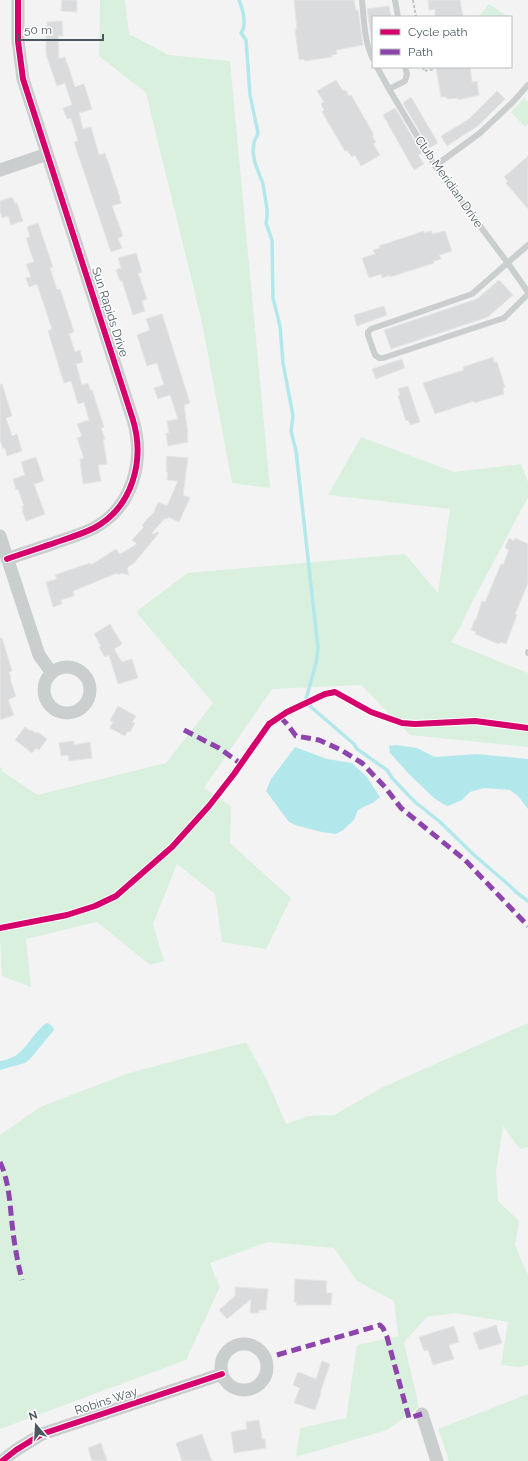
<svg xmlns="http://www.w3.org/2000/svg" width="528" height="1461" viewBox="0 0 528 1461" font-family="Raleway,sans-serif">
	<rect width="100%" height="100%" fill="#f4f3f3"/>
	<!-- green -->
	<path fill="#daf0df" d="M100 0H125L129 34 169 55 230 61 270 488 232 483 202 323 146 93 99 56Z
		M489 4 508 17H481L479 16Z
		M524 98 528 102V124L525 127 511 112Z
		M361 437 454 472 521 464 528 482V497L468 610 461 626 451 642 528 673V747L410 735 361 685 272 689 204 788 231 806 230 843 291 898 266 949 222 942 215 894 177 864 153 924 164 961 150 965 97 922 26 939 31 987 2 976 0 939V766L3 772 38 795 166 763 213 703 136 612 187 573 405 554 438 593 450 509 328 495Z
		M528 1023V1147L520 1149 503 1126 496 1172 498 1201 519 1221 515 1245 528 1275V1365L519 1367 501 1365 508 1322 455 1313 427 1317 404 1342 419 1407 387 1430 296 1457 300 1428 346 1418 357 1345 398 1336 394 1301 357 1281 334 1248 268 1242 210 1263 220 1287 186 1360 0 1429V1135L40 1107 129 1073 246 1042 267 1080 286 1124 308 1116 334 1115 383 1087Z
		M528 1394V1461H449L438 1429Z"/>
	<!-- water -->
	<path fill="#b2e8eb" d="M396 745 417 748 435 757 477 754 528 759V809L518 796 510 790 484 788 470 792 462 800 453 804 448 806 443 804 434 798 409 774 390 753 389 746Z
		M295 747 327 759 352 763 367 777 380 797 374 802 358 810 354 820 343 830 336 834 322 832 298 826 289 822 266 791 271 779Z
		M48 1023 53 1027 54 1030 30 1059 25 1063 0 1070V1061C7 1060 15 1057 20 1052 29 1045 39 1025 48 1023Z"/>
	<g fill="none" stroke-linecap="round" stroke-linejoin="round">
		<!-- stream -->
		<path stroke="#b2e8eb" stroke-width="3.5" d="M239 0C243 9 247 25 241 33L246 40 250 95 258 133 254 142 253 152 255 163 263 184 267 209V217L266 223 272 240 273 298 280 326 283 363 293 416 291 431 296 451 318 648 316 663 306 699 311 707 354 744 357 749 387 770 392 778 415 802 439 821 473 854 510 886 516 892 528 901"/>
	</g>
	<!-- building -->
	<path fill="#dadbdc" stroke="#e5e5e6" d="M62 0H77V12L61 11Z
		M294 0H354L356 11 358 10 363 45 336 50 337 54 331 55 332 57 305 61 304 59 299 60 295 29H297Z
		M428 0H460L463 17H435V9L429 10Z
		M389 6 391 17H373L372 44 367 9Z
		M62 21 63 36H58L59 59 65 57 75 87 84 84 92 109 79 113 83 129 91 127 99 155 105 153 120 198H119L121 203 112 206 123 236 118 238 122 248 111 252 78 154 74 142 78 141 71 118 67 119 63 108 72 105 65 83 57 86 46 54V35H47V22Z
		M436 67H470L472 82 477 81 479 95 458 100V98L447 99 446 97H441Z
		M336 80 343 91 346 90 349 96 351 95 374 135 372 136 376 142 373 144 380 155 361 166 355 155 352 157 347 150 345 151 322 112 324 110 321 104 324 102 317 91Z
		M497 91 505 99 479 125 447 146 441 136 469 119Z
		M411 97 438 143 429 148 403 103Z
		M395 108 422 153 418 155 424 164 414 170 383 115Z
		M528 156V209L506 183 508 181 504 177Z
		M12 197 15 204 17 203 23 221 11 225 8 216 2 218 0 211V201Z
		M38 223 53 267 50 268 57 290 60 289 74 332 69 334 75 352 80 350 83 362 76 364 82 385 88 383 90 390H92L104 427 101 428 105 439H103L107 464 98 465 101 481 83 484 80 459 84 458 77 438 82 436 77 424 89 420 84 402 78 404 71 381 64 383 48 331 52 329 37 284 29 287 26 278 31 277 26 264 34 262 26 238 30 237 27 227Z
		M424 231V233L432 231V234L445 231 452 251 439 255 441 259 433 261 434 263 390 277V275L382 278 381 274 369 278 362 258 375 254 373 250 380 248 379 246Z
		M136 253 142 272 138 273 147 299 142 301 145 311 133 315 122 281H120L116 270 121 268 118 258Z
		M499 280 513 295 488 317 391 349 384 330 477 299Z
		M384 306 387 315 357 326 354 315Z
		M162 314 190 403 184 405 188 435H187L188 442 168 446 166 433H169L167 421 178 419 170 395 158 399 154 388 164 385 157 363 147 366 137 335 150 330 146 319Z
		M493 357 494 363 497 362 505 387 503 388 504 394 474 403V401L435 414 423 383 464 370 463 367Z
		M402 359 405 368 376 379 372 369Z
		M0 384H2L12 416 6 418 12 436 17 434 22 451 7 456 5 448 3 449 0 440Z
		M408 386 420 422 410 425 408 420 406 421 398 396 400 395 398 389Z
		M167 456 188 458 183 495 190 498 179 522 168 517 167 519 165 518 152 533 153 534 158 532 159 533 135 562 127 568 129 575 121 573 118 575 117 573 73 591 74 596 61 600 62 604 53 607 46 582 57 579 55 575 90 563 91 565 116 549 120 554 137 544 132 540 144 527 142 525 154 512 158 502 167 506 178 481 167 480 168 472H166L167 467H166Z
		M36 457 44 481 34 484 45 514 26 521 22 510H23L22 506H24L18 489 16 490 13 479 25 475 21 462Z
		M509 538 514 541 515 538 528 544V583L515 614 517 615 506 644 500 642 499 644 475 634 476 632 471 630 475 619 476 620 482 601 485 602 501 564 503 565 509 550 505 548Z
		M110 624 122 644 114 649 122 662 132 659 138 678 118 684 109 655 105 657 99 647 101 646 94 634Z
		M0 638H2L12 671 9 672 11 678 10 679 16 696 8 700 14 715 0 720Z
		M118 706 136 716 132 722 135 723 130 732 128 731 125 736 110 728 113 722 110 721Z
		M25 727 30 731 31 730 36 733 38 732 47 739 39 750 36 748 32 753 15 740Z
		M73 741 74 745 90 742 92 758 69 761 68 755 61 756 59 743Z
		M295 1279 327 1281 326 1293H332L331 1305H296L297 1302H294Z
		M235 1287 268 1289 266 1310H259V1313H250L251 1299 227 1319 219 1310 235 1296Z
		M496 1325 502 1343 479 1350 473 1333Z
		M454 1326 459 1342 449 1345 454 1359 433 1365 428 1350 424 1351 419 1337Z
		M322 1361 330 1364 320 1393H321L315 1410 294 1403 300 1388 293 1385 298 1372 316 1379Z
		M259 1420 262 1439H265L266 1448 234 1453 231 1432 247 1429 246 1422Z
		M202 1434 212 1461H182L176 1443Z
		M101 1443 107 1461H92L88 1448Z"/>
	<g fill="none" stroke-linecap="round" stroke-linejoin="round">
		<!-- path -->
		<path stroke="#bbc5c1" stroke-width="2" stroke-dasharray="3 2" stroke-linecap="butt" d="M413 0 416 17
			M423 67 424 71 435 69"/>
		<!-- service -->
		<path stroke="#cbcecf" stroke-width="6" d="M362 0C364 19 364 41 373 59
			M395 0 398 17
			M377 67 389 89 435 166 507 262 528 292
			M389 89 405 81 407 74 405 67
			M435 166 480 133 512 103 528 85
			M528 245 472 294 371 329 368 332V335L375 355 379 358H383L504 318 528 294
			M528 652V653"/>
		<!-- minor -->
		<path stroke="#cbcecf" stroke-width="13" d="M0 170 47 154
			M0 536 39 655 51 672
			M7 559C24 553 40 548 57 542 69 538 82 534 94 528 133 507 145 460 133 420L23 79 18 41V0
			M44 690a23 23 0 1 1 46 0a23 23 0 1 1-46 0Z
			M221 1367a23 23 0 1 1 46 0a23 23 0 1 1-46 0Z
			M422 1414 437 1461
			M2 1461 16 1450 42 1434 222 1374"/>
		<!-- quiet -->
		<path stroke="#8e44ad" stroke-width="5" stroke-dasharray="10 5" stroke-linecap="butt" d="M280 717 287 724 296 736 319 740 341 750 362 763 385 787 401 808 465 860 528 926
			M184 730 219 748 241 764
			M0 1162C10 1183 10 1209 13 1232 15 1248 18 1264 22 1280
			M277 1355 380 1325 383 1328 387 1337 409 1418 422 1414"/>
		<!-- cycleway casing -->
		<g stroke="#fff" stroke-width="8">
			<path id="cycleway" d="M7 559C24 553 40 548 57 542 69 538 82 534 94 528 133 507 145 460 133 420L23 79 18 41V0
				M0 928 67 915 95 906 116 896 172 847 209 806 234 774 269 724 287 712 325 694 335 692 371 712 402 723 415 724 475 721 528 728
				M2 1461 16 1450 42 1434 222 1374"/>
		</g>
		<!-- cycleway -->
		<use href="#cycleway" stroke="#d6006c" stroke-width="6"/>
	</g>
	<g text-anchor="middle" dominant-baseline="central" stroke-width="3" stroke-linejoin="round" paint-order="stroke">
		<!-- street labels -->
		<g font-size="12" fill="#4b595f" stroke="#fff">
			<text transform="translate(449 182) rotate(55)">Club Meridian Drive</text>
			<text transform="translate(110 312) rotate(72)">Sun Rapids Drive</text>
			<text transform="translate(106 1401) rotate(-18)">Robins Way</text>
		</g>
	</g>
	<!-- legend -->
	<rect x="372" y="16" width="140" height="52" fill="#ffffff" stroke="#b7bdbf"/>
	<rect x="380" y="29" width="20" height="6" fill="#d6006c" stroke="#b7bdbf"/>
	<text x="408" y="36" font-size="12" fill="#4b595f">Cycle path</text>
	<rect x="380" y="49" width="20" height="6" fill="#8e44ad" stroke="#b7bdbf"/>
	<text x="408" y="56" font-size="12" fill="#4b595f">Path</text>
	<!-- north arrow -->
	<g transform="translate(36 1425) rotate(342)" stroke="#ffffff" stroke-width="3" paint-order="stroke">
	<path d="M0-3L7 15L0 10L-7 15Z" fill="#4b595f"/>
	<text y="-6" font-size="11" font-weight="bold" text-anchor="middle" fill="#4b595f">N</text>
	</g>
	<!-- scale -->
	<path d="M18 34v6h85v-6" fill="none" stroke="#4b595f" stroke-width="2"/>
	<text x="24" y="34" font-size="12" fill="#4b595f" stroke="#ffffff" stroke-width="3" paint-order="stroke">50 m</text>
</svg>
